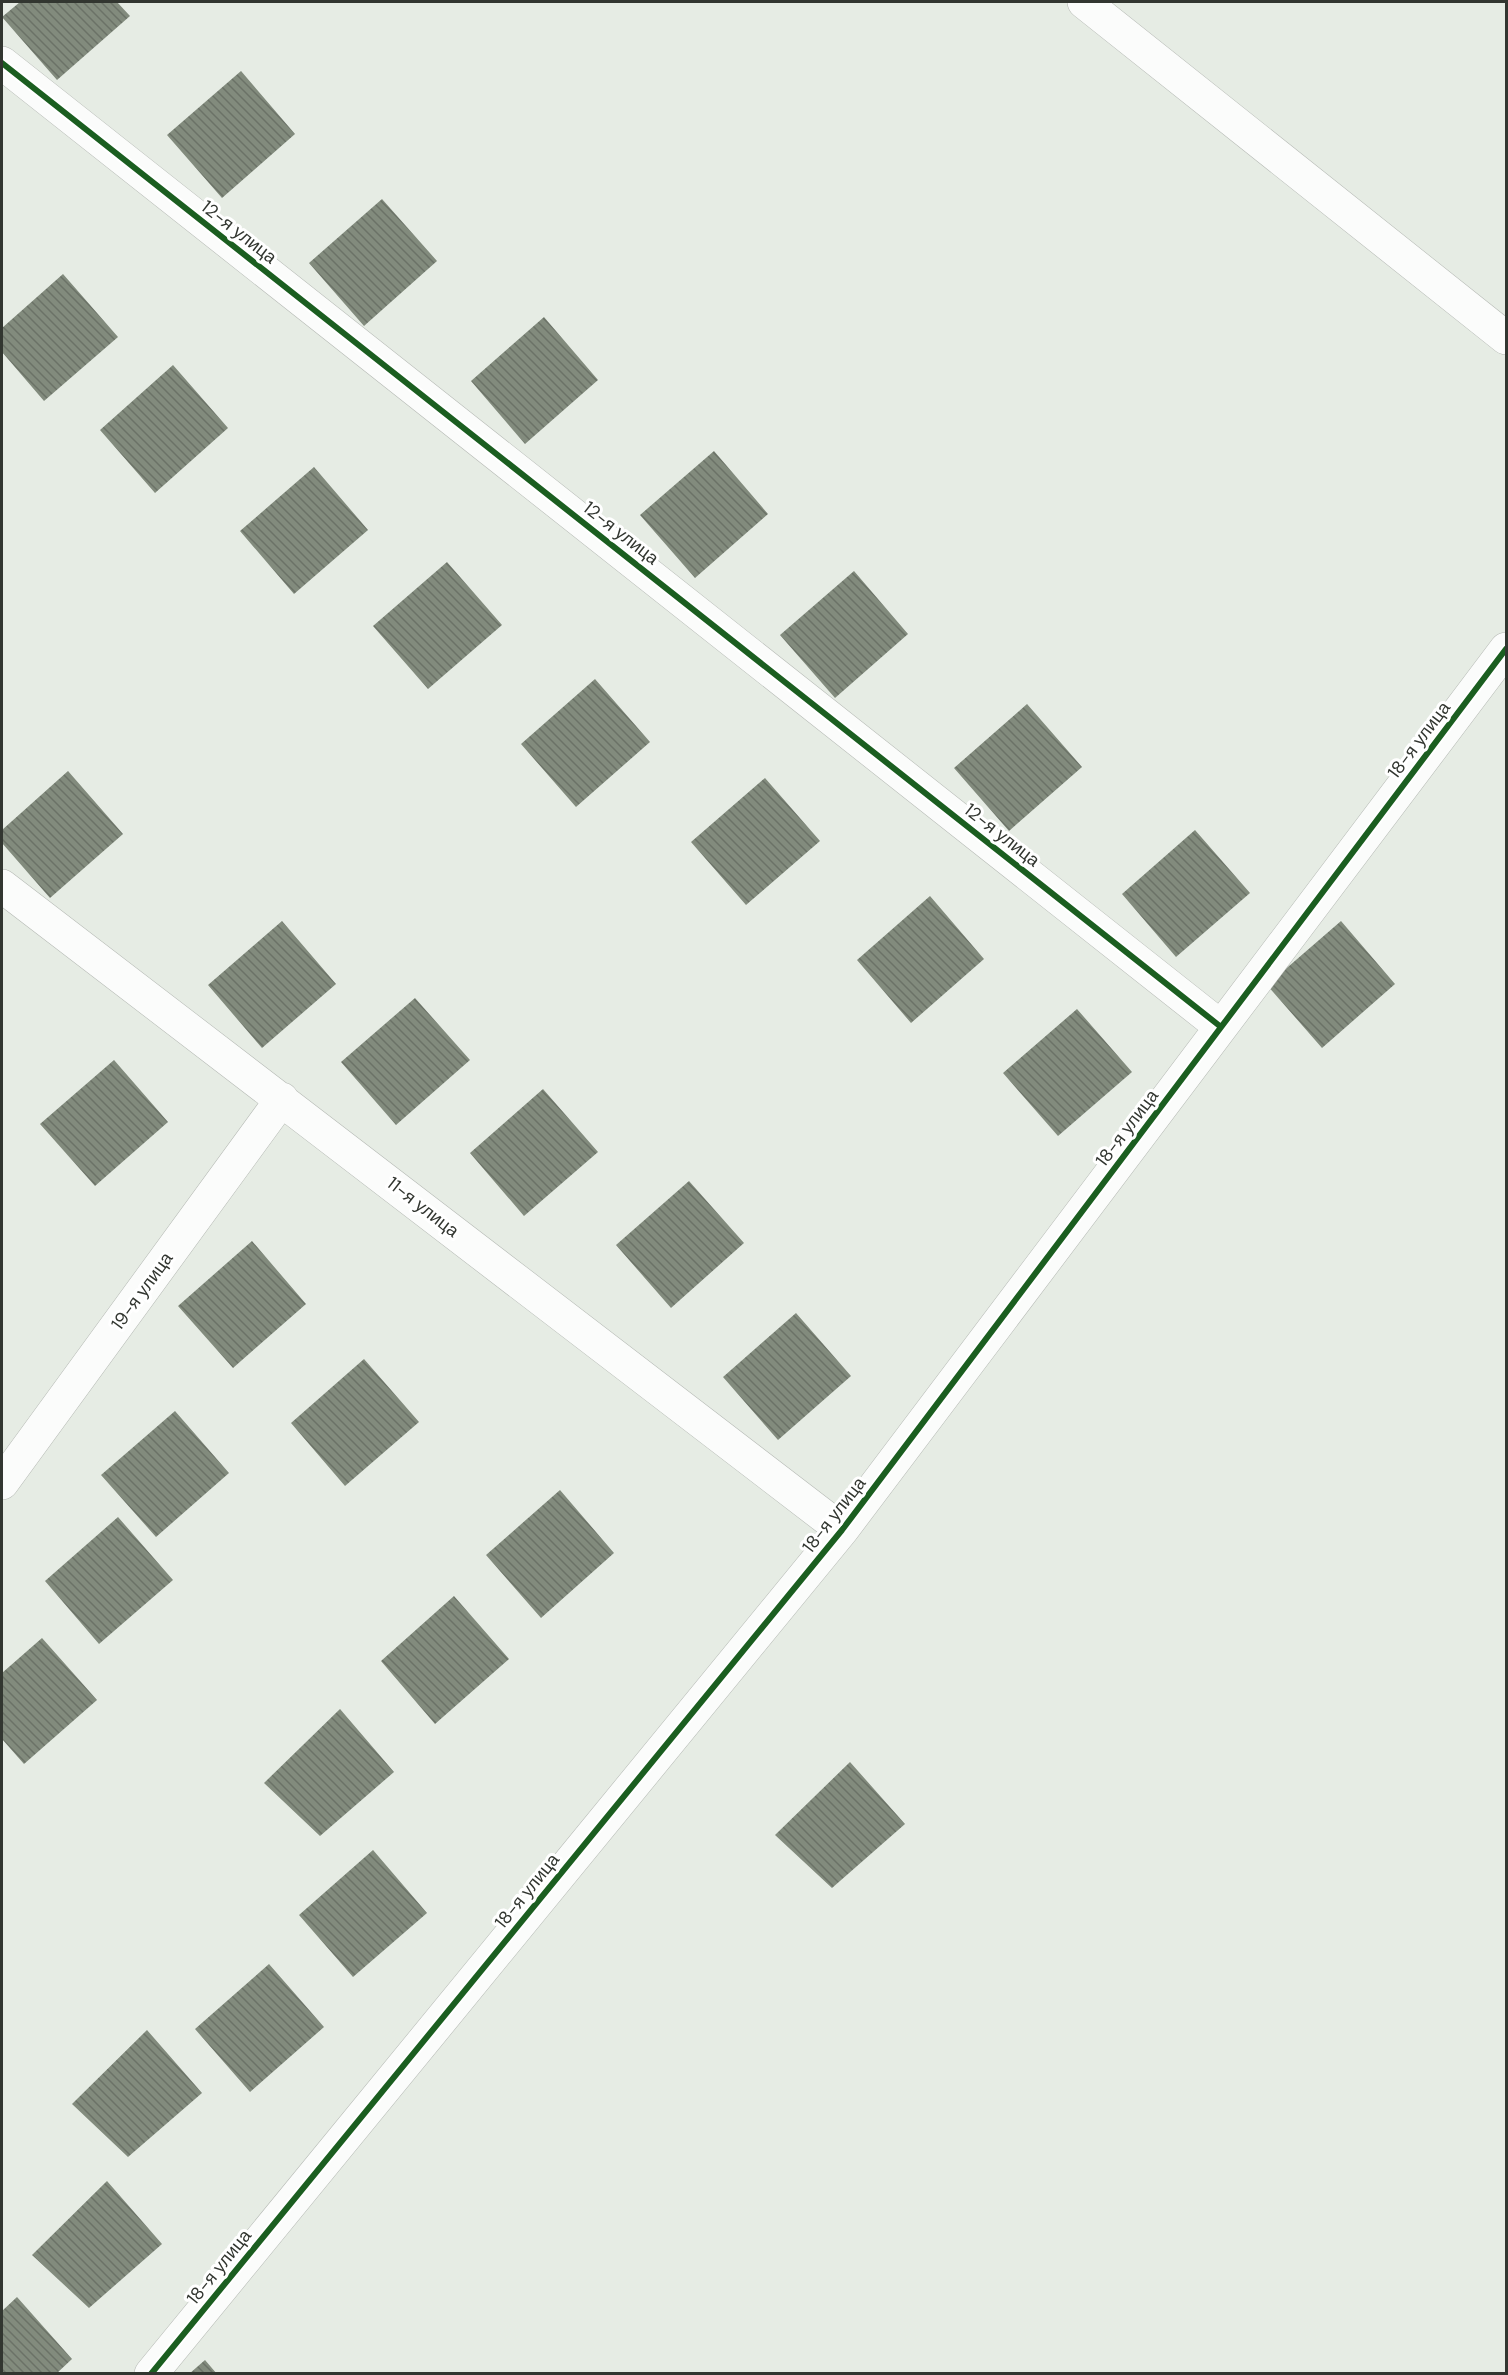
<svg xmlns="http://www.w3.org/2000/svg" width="1508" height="2375" viewBox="0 0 1508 2375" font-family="'DM Sans',sans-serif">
	<defs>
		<pattern id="building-back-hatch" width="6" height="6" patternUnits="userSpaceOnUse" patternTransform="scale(1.5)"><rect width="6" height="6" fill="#828b7d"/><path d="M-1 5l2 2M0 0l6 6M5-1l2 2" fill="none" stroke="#6b7267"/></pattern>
	</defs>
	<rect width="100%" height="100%" fill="#e6ece4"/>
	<!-- building -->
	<path fill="url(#building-back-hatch)" d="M20 2H117L130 16 57 80 2 17Z
		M241 71 295 134 222 198 167 135Z
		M382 199 437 261 364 326 309 263Z
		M63 274 118 337 44 401 2 352V328Z
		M544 317 598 380 525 444 471 381Z
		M173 365 228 428 155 493 100 430Z
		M714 451 768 514 695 578 640 515Z
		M314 467 368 530 294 594 240 531Z
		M447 562 502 625 428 689 373 626Z
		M854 571 908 634 835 698 780 635Z
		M595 679 650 742 576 807 521 744Z
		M1027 704 1082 767 1009 831 954 768Z
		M68 771 123 834 50 898 2 843V830Z
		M765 778 820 841 746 905 691 842Z
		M1195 830 1250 893 1176 957 1122 894Z
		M930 896 984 959 911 1023 857 960Z
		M282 921 336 984 262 1048 208 985Z
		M1341 921 1395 984 1322 1048 1267 985Z
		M415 998 470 1060 396 1125 341 1062Z
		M1077 1009 1132 1072 1058 1136 1003 1073Z
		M114 1060 168 1122 95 1186 40 1124Z
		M543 1089 598 1152 524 1216 470 1153Z
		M689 1181 744 1243 671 1308 616 1245Z
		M252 1241 306 1304 233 1368 178 1306Z
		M796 1313 851 1376 778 1440 723 1377Z
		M364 1359 419 1422 345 1486 291 1423Z
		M175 1411 229 1473 156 1537 101 1475Z
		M560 1490 614 1553 541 1618 486 1555Z
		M118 1517 173 1580 99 1644 45 1581Z
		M454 1596 509 1659 435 1724 381 1661Z
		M42 1638 97 1700 24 1764 2 1739V1673Z
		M340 1709 394 1772 320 1836 264 1783Z
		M850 1762 905 1824 832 1888 775 1835Z
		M373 1850 427 1913 353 1977 299 1915Z
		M269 1964 324 2027 250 2092 195 2029Z
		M147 2030 202 2093 128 2157 72 2104Z
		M107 2181 162 2244 89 2308 32 2255Z
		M17 2297 72 2359 56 2374H2V2311Z
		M205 2360 217 2374H189Z"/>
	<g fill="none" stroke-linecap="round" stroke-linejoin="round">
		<!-- minor casing -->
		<g stroke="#b5b9b4" stroke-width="34">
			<path id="minor" d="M1084 2 1506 338
				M2 63 1221 1027
				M2 886 842 1530
				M2 1483 282 1099
				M151 2374 842 1530 1506 649"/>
		</g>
		<!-- minor -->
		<use href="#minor" stroke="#fbfcfb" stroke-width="33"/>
		<!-- cycleway casing -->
		<g stroke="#fff" stroke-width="10">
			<path id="cycleway" d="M2 63 1221 1027
				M151 2374 842 1530 1506 649"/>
		</g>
		<!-- cycleway -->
		<use href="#cycleway" stroke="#1b5e20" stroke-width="6"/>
	</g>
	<g text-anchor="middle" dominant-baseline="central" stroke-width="6" stroke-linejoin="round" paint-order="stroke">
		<!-- street labels -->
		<g font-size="18" fill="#323630" stroke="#fff">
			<text transform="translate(239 232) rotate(38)">12-я улица</text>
			<text transform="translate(621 533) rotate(38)">12-я улица</text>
			<text transform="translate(1419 740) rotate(-53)">18-я улица</text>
			<text transform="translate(1002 835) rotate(38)">12-я улица</text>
			<text transform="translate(1127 1128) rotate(-53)">18-я улица</text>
			<text transform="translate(423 1207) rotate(38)">11-я улица</text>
			<text transform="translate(142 1291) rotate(-54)">19-я улица</text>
			<text transform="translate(834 1515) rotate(-52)">18-я улица</text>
			<text transform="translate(527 1891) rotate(-51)">18-я улица</text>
			<text transform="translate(219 2267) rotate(-51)">18-я улица</text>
		</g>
	</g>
	<!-- border -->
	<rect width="1508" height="2375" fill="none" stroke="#323630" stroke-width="6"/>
</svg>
